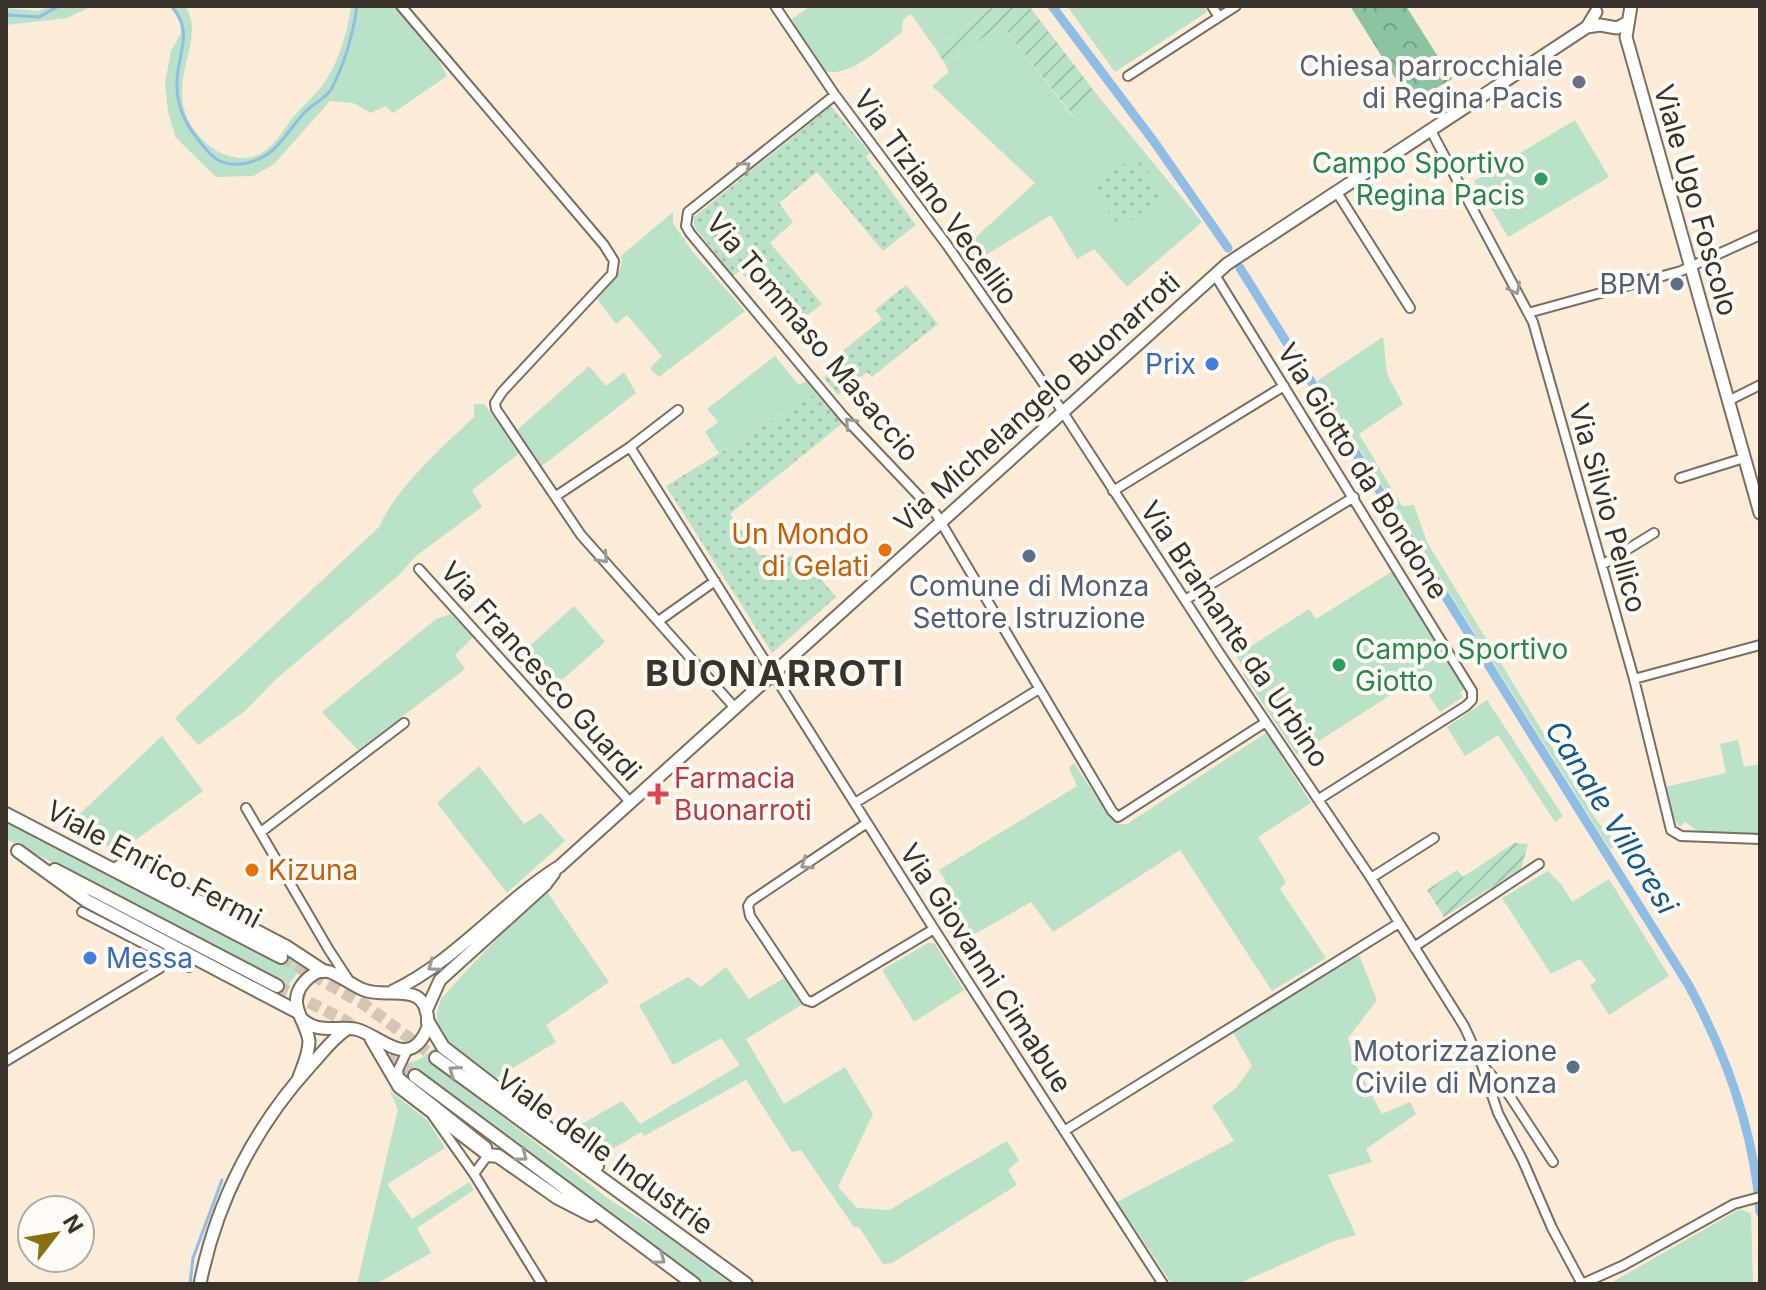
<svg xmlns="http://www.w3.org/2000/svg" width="1766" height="1290" viewBox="0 0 1766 1290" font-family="Inter,sans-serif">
	<defs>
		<pattern id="forest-crowns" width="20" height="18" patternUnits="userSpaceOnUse" patternTransform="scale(2)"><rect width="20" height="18" fill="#8cc4a1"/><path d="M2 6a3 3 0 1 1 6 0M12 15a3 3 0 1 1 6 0" fill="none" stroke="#73a083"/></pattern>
		<pattern id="park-dots" width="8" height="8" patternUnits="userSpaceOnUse" patternTransform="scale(2)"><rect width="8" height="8" fill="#b9e2c8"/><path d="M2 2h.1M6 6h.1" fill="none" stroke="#a0c2ac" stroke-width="1.8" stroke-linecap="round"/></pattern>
		<pattern id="garden-furrows" width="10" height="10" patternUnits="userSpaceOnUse" patternTransform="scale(2)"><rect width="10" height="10" fill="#b9e2c8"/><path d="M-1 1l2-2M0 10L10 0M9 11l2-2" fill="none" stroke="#a0c2ac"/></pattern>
	</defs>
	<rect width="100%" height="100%" fill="#fbebd7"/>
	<!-- grass -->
	<path fill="#b9e2c8" d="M51 6H92L67 18 6 25V8L38 11Z
		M169 6H185C211 44 152 91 205 142 220 157 248 165 266 150 277 142 285 128 293 117 302 107 313 97 322 86 338 65 348 31 351 6H395L438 59 447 76 393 113 385 106 371 113 353 103 330 101 274 164 253 176 216 177 176 138 168 112 165 83 171 51 181 33 180 21Z
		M810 6H994L935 48 911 14 903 20 902 32C884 45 841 85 821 68 809 57 800 34 792 19Z
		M1067 6H1204L1207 12 1115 72Z
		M1001 25 1073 117 1098 96 1202 222 1127 287 1094 249 1077 259 1051 215 973 263 963 249 1035 183 932 86 949 72 945 64Z
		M1575 120 1609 177 1508 237 1474 181Z
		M673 212V223L692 251 745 311 659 377 650 368 662 356 627 315 616 324 597 299C607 287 625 272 621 256Z
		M1383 337 1387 374 1403 404 1359 434 1402 506 1414 505 1427 542 1597 821 1618 845 1610 849 1317 381Z
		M775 356 799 385 807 381 817 393 719 453 705 432 718 422 707 409Z
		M589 366 606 386 624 372 636 393 542 466 517 430Z
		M474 404H484L521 452 472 490 482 507 416 556 399 575 275 680 245 711 198 745 175 718 379 527C399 484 440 450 474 417Z
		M1393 571 1466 688 1460 692 1463 697 1440 712 1417 678 1297 755 1243 674 1246 671 1236 656 1309 609 1316 619Z
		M574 606 605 642 545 695 514 660Z
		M451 614 473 637 455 655 465 669 358 750 322 712 436 619Z
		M1487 700 1563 816 1555 822 1498 735 1465 756 1447 727Z
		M1266 733 1311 803 1258 837 1286 882 1280 889 1326 958 1272 991 1180 850 1053 932 1031 902 957 944 927 894 946 882 939 870 1077 786 1069 768 1074 763 1110 818 1118 824H1127Z
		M162 736 203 791 119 852 68 825Z
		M1738 740 1744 767 1760 764V835L1702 834 1685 822 1680 827 1671 814 1665 787 1726 773 1720 744Z
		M479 766 524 824 541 813 565 841 507 893 437 803Z
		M6 819 281 964 288 950 304 964 280 996 276 994 283 981 6 839Z
		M1548 871 1562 885 1572 902 1609 879 1669 976 1609 1015 1590 986 1596 980 1580 959 1551 974 1502 898Z
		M548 893 609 982 546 1025 556 1042 495 1079 443 1039 437 1024V1013L441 999 467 970 528 907Z
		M928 943H934L964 990 914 1022 882 970Z
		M1359 955 1377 1000 1348 1038 1354 1062 1382 1114 1410 1102 1416 1114 1366 1149 1372 1162 1328 1175 1356 1235 1334 1241 1238 1284H1172L1117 1202 1234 1141 1212 1106 1236 1088 1252 1066 1233 1032Z
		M726 967 749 999 784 978 803 1004 746 1039 784 1104 845 1067 873 1114 838 1187 857 1208 889 1210 1007 1141 1019 1160 1008 1170 1017 1185 892 1263 883 1264 859 1227H854L801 1150 792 1152 746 1080 644 1136 641 1132 594 1160 562 1135 622 1101 640 1124 740 1065 721 1038 673 1065 639 1005 688 977 701 987Z
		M437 1046 439 1048 430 1061 610 1200 664 1234 731 1284H705L417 1070 406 1082 403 1065 420 1059Z
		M389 1090 427 1120 445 1148 387 1184 412 1219 469 1182 474 1190 417 1228 431 1253 376 1284H357L398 1109Z
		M1740 1209 1751 1214 1753 1284H1609Z"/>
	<!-- forest -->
	<path fill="url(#forest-crowns)" d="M1350 6H1406L1452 79 1411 103Z"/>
	<!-- park -->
	<path fill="url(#park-dots)" d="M831 106 870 153 866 157 916 225 883 251 817 172 779 203 793 222 770 243 822 304 790 328 740 271 733 276 694 226V217Z
		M1136 157 1166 195 1120 228 1090 185Z
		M906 285 938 324 872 377 867 372 838 395 824 378 844 361 839 354 882 319 875 310Z
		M817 393 844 422 730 514 759 555 802 557 836 597 772 653 666 486Z"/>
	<!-- garden -->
	<path fill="url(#garden-furrows)" d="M994 6H1029L1098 96 1074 117 1001 25 945 64 935 48Z
		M1514 843 1528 844 1521 869 1444 917 1427 890 1457 870 1463 877Z"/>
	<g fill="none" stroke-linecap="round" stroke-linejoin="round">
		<!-- stream -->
		<path stroke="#8ebde5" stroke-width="3" d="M69 6H76
			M172 6C194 34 178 51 177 81 176 102 184 122 197 138 203 146 209 155 218 160 227 165 238 165 247 163 278 156 285 133 305 112 314 103 326 99 332 88 345 62 353 35 357 6
			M6 15 39 17 59 6
			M190 1284 193 1258 222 1180"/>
		<!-- canal -->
		<path stroke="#8ebde5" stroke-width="9" d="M1052 6 1155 143 1228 248
			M1240 268 1688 984C1726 1054 1754 1131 1760 1212"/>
		<!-- primary-tunnel -->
		<path stroke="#d4c6b5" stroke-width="12" stroke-dasharray="12 6" stroke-linecap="butt" d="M281 957 365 1005 436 1058
			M277 986 346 1021 358 1031
			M375 1045 415 1076"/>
		<!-- street casing -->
		<g stroke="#7d6f5d" stroke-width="12">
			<path id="street" d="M401 6 604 245 614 261 612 274 502 392 495 403 496 409 581 535 736 709
				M775 6 835 95 947 245 1055 400 1220 654 1371 878 1464 1026 1482 1065 1498 1113 1523 1161 1552 1228 1582 1284 1624 1265 1734 1204 1760 1197
				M1212 6 1219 17
				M1128 76 1236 6
				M835 95 688 212 686 226 690 233 844 417 936 514 1112 811 1118 817 1266 722
				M1430 129 1533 322 1634 679 1671 830 1681 836 1760 839
				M1336 191 1410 308
				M1215 275 1472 691V700L1466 706 1319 799
				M1528 313 1681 271 1760 235
				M1728 401 1760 385
				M630 447 934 929 1163 1284
				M1680 478 1744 458
				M1113 491 1284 386
				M556 496 630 447 678 410
				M1602 565 1654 533
				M419 569 630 802
				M1185 600 1354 497
				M660 620 715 581
				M1634 679 1760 645
				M855 803 1039 689
				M246 808 329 950 350 982
				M867 823 751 901 748 906 750 916 806 1000 812 1002 934 929
				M261 832 404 723
				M1371 878 1434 838
				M82 912 189 967
				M1414 947 1539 864
				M408 1049 398 1070 399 1077 487 1147 488 1155 474 1174
				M6 1061 160 968 166 955
				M1485 1068 1509 1095 1553 1162
				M433 1116 474 1174 542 1284
				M1064 1131 1399 923"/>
		</g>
		<!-- secondary casing -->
		<g stroke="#7d6f5d" stroke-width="15">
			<path id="secondary" d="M1631 6 1626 37 1760 513
				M1587 27 1600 25 1617 28 1628 22
				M393 991C457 960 501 903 560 866L1227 264 1587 27 1596 12
				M426 1011 440 980 545 885 554 873
				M371 1039 399 1087 488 1155
				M299 1077C303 1066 309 1054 309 1041 307 1023 289 1007 300 988 304 981 315 970 325 971 334 971 353 986 364 990 390 1000 429 977 428 1027 409 1074 380 1034 355 1029 336 1026 318 1034 302 1019
				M200 1284C216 1202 255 1126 312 1064 324 1051 332 1039 347 1029"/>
		</g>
		<!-- primary casing -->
		<g stroke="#7d6f5d" stroke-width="16">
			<path id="primary" d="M6 814 281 957
				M18 851 87 901 298 1012
				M119 867 146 874 285 946 323 971
				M55 870 277 986
				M428 1022 443 1047 597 1166
				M436 1058 746 1284
				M415 1076 694 1284
				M488 1155 498 1156 558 1198 591 1215"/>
		</g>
		<!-- street -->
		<use href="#street" stroke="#fff" stroke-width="8"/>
		<!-- secondary -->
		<use href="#secondary" stroke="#fff" stroke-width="11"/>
		<!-- primary -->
		<use href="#primary" stroke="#fff" stroke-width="12"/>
	</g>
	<!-- one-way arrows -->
	<defs><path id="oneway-chevron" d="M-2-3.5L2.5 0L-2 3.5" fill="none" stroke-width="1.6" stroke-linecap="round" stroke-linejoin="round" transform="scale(2)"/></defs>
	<g stroke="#9c9995">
		<use href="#oneway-chevron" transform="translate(745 167) rotate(-38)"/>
		<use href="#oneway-chevron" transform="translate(1515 289) rotate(63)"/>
		<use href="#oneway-chevron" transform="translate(850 423) rotate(-133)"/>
		<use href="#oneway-chevron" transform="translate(603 558) rotate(47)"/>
		<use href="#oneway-chevron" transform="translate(806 864) rotate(146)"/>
		<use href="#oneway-chevron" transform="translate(433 966) rotate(144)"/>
		<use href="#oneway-chevron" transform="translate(454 1071) rotate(-144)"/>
		<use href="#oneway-chevron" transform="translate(522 1156) rotate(37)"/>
		<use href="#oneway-chevron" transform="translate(660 1259) rotate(37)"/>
	</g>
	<!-- markers -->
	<circle fill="#6b7280" stroke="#fefbf6" stroke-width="3" cx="1579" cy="82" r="8"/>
	<g fill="#2e9e5b" stroke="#fefbf6" stroke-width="3">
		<circle cx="1541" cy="179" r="8"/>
		<circle cx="1339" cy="665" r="8"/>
	</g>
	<g fill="#5c6f8a" stroke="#fefbf6" stroke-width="3">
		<circle cx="1677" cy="284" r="8"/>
		<circle cx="1029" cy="556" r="8"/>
		<circle cx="1573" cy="1067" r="8"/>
	</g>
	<g fill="#3f7fe0" stroke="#fefbf6" stroke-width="3">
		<circle cx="1212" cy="364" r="8"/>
		<circle cx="90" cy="958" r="8"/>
	</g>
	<g fill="#e8710a" stroke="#fefbf6" stroke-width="3">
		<circle cx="885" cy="550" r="8"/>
		<circle cx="252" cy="870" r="8"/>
	</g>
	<path fill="#e0444e" stroke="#fefbf6" stroke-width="3" d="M654 782h8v8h8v8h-8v8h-8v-8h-8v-8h8z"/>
	<g text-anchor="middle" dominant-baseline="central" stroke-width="8" stroke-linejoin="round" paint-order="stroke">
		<!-- worship labels -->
		<g font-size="28" fill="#5b616d" stroke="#fefbf6" text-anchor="end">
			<text x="1563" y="66">Chiesa parrocchiale<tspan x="1563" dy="32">di Regina Pacis</tspan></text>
		</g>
		<!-- leisure labels -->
		<g font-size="28" fill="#27864d" stroke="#fefbf6" text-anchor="end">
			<text x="1525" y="163">Campo Sportivo<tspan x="1525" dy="32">Regina Pacis</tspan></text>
			<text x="1355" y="649" text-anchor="start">Campo Sportivo<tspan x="1355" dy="32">Giotto</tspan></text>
		</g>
		<!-- street labels -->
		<g font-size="28" fill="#39332b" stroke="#fefbf6">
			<text transform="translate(936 197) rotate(54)">Via Tiziano Vecellio</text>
			<text transform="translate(1696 200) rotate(74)">Viale Ugo Foscolo</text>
			<text transform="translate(813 337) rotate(50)">Via Tommaso Masaccio</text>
			<text transform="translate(1037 402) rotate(-42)">Via Michelangelo Buonarroti</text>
			<text transform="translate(1363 471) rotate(58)">Via Giotto da Bondone</text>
			<text transform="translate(1608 508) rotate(74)">Via Silvio Pellico</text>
			<text transform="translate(1235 634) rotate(56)">Via Bramante da Urbino</text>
			<text transform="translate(541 671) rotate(48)">Via Francesco Guardi</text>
			<text transform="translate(154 864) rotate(28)">Viale Enrico Fermi</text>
			<text transform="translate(986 968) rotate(57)">Via Giovanni Cimabue</text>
			<text transform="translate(605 1152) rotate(36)">Viale delle Industrie</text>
		</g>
		<!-- service labels -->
		<g font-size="28" fill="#4e5e75" stroke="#fefbf6" text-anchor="end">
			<text x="1661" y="284">BPM</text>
			<text x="1029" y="586" text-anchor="middle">Comune di Monza<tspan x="1029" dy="32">Settore Istruzione</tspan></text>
			<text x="1557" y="1051">Motorizzazione<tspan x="1557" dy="32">Civile di Monza</tspan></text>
		</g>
		<!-- shop labels -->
		<g font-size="28" fill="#366cbe" stroke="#fefbf6" text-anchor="end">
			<text x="1196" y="364">Prix</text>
			<text x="106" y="958" text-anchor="start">Messa</text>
		</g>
		<!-- food labels -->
		<g font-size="28" fill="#c56008" stroke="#fefbf6" text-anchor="end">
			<text x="869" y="534">Un Mondo<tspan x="869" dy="32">di Gelati</tspan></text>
			<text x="268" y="870" text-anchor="start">Kizuna</text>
		</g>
		<!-- health labels -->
		<g font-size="28" fill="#be3a42" stroke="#fefbf6" text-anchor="start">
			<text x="674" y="778">Farmacia<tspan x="674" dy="32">Buonarroti</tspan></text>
		</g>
		<!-- water labels -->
		<g font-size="30" font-style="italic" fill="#105a8c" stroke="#fefbf6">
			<text transform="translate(1612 817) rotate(58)">Canale Villoresi</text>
		</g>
		<!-- district labels -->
		<g font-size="36" font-weight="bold" letter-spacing="2" fill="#39332b" stroke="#fefbf6">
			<text x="775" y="673">BUONARROTI</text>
		</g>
	</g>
	<!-- border -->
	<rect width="1766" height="1290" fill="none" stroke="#39332b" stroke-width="16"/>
	<!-- north arrow -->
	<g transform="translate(56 1234) rotate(59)"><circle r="38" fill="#fefbf6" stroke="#afaba5" stroke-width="2"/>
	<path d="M0-6L14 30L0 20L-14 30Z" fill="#887010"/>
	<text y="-12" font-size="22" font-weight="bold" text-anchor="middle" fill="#39332b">N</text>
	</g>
</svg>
